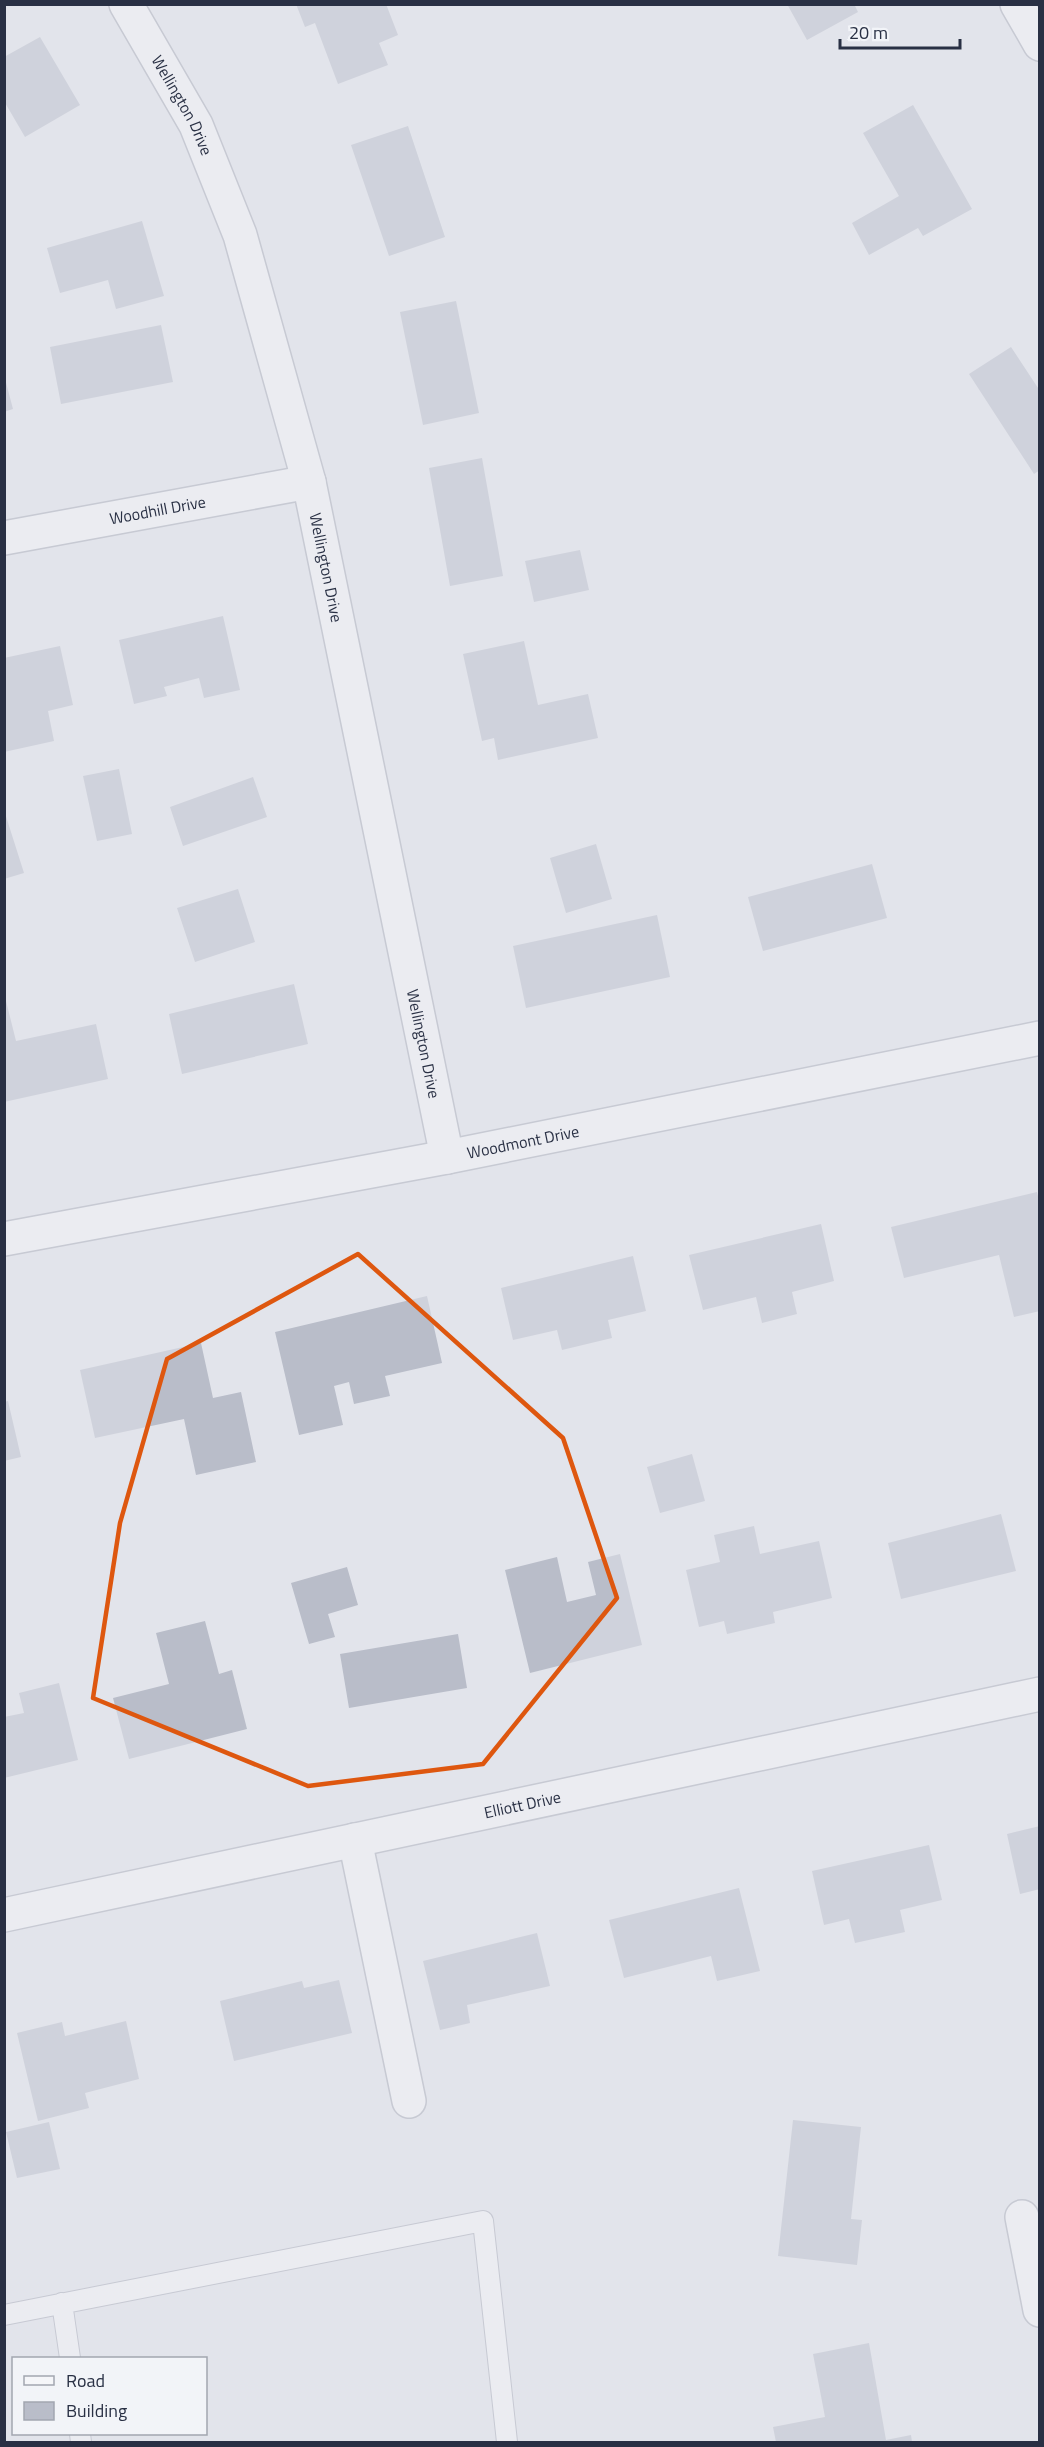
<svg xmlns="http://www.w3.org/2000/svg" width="1044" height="2447" viewBox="0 0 1044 2447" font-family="'Titillium Web',sans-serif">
	<rect width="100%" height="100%" fill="#e2e4eb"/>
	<!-- building -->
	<path fill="#b9bdc9" d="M296 4H386L398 35 379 43 388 65 338 84 315 23 305 27Z
		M787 4H854L858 12 807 40Z
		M40 37 80 105 25 137 4 101V57Z
		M913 105 972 209 923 236 918 228 869 255 852 223 899 196 863 133Z
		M408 126 445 237 389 256 351 145Z
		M142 221 164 296 116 309 108 280 60 293 47 248Z
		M456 301 479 413 423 425 400 312Z
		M161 325 173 382 61 404 50 347Z
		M1011 347 1040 391V470L1034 474 969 374Z
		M4 375 13 409 4 412Z
		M482 458 503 576 450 586 429 468Z
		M580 550 589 590 534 602 525 561Z
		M223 616 240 690 204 698 199 678 164 687 167 696 134 704 119 640Z
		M524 641 538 705 588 694 598 738 498 760 494 738 482 741 463 654Z
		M60 646 73 705 48 711 54 741 4 752V658Z
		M119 769 132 834 97 841 83 776Z
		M253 777 267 817 183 846 170 807Z
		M4 810 24 873 4 879Z
		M596 844 612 899 566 913 550 858Z
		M872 864 887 918 763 951 748 897Z
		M238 889 255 942 195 962 177 908Z
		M657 915 670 977 526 1008 513 946Z
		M294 984 308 1044 182 1074 169 1014Z
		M4 993 16 1041 96 1024 108 1079 4 1102Z
		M1037 1192 1040 1204V1311L1014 1317 999 1255 904 1278 891 1227Z
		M821 1224 834 1281 792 1292 797 1314 762 1323 756 1297 703 1310 689 1255Z
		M633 1256 646 1311 608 1320 612 1338 562 1350 557 1330 513 1340 501 1288Z
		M427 1296 442 1363 385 1376 390 1396 354 1404 349 1382 334 1386 343 1425 299 1435 275 1332Z
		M201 1343 213 1398 241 1392 256 1462 196 1475 184 1419 95 1438 80 1370Z
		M8 1401 21 1457 4 1461V1402Z
		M692 1454 705 1501 660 1513 647 1467Z
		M1001 1514 1016 1571 901 1599 888 1543Z
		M754 1526 760 1554 819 1541 832 1598 773 1612 775 1623 727 1634 724 1621 699 1627 686 1570 720 1562 714 1535Z
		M620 1554 642 1645 530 1673 505 1570 557 1557 567 1602 596 1595 588 1562Z
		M347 1567 358 1605 328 1614 335 1637 309 1644 291 1583Z
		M205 1621 219 1674 232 1670 247 1729 129 1759 113 1698 169 1684 156 1633Z
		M458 1634 467 1688 349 1708 340 1654Z
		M59 1683 78 1760 4 1778V1717L24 1713 19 1693Z
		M1040 1826V1889L1020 1894 1007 1834Z
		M929 1845 942 1900 900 1910 905 1932 855 1943 849 1919 824 1925 812 1871Z
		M739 1888 760 1971 717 1981 711 1956 624 1978 609 1920Z
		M537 1933 550 1986 467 2005 470 2023 440 2030 423 1961Z
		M339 1980 352 2033 234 2061 220 2001 302 1981 304 1988Z
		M126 2021 139 2079 85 2093 89 2108 38 2121 17 2033 62 2022 65 2036Z
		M793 2120 861 2127 851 2219 862 2220 857 2265 778 2256Z
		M49 2122 60 2169 17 2178 6 2132Z
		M869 2343 886 2440 911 2435 912 2442H776L773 2427 825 2417 813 2354Z"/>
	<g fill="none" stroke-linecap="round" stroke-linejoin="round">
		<!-- service casing -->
		<g stroke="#a7aab6" stroke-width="22">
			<path id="service" d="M62 2303 70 2358
				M4 2315 483 2221 507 2442
				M80 2434 81 2442"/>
		</g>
		<!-- minor casing -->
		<g stroke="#a7aab6" stroke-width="36">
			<g id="minor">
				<path id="s1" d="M126 4 196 125 240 235 309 482 447 1157"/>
				<path d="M1017 4 1040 44"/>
				<path id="s2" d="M4 538 309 482"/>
				<path id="s3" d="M4 1239 447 1157 1040 1038"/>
				<path d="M355 1840 409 2101"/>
				<path id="s4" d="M4 1915 1040 1694"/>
				<path d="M1022 2217 1040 2310"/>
			</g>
		</g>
		<!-- service -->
		<use href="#service" stroke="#f5f6f9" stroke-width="20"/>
		<!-- minor -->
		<use href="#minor" stroke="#f5f6f9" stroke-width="33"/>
	</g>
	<!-- marked area -->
	<path d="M0 0H1044V2447H0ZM358 1254 563 1438 617 1598 483 1764 308 1786 93 1698 120 1523 167 1359Z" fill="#e2e4eb" fill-opacity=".55" fill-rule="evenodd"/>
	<path fill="none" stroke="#de570f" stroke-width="4.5" stroke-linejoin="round" d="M358 1254 563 1438 617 1598 483 1764 308 1786 93 1698 120 1523 167 1359Z"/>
	<g text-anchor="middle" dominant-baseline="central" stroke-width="4.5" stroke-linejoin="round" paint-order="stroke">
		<!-- street labels -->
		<g font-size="16" fill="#293044" stroke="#f2f4f8">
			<text stroke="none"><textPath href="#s1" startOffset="116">Wellington Drive</textPath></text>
			<text stroke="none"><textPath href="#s2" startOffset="156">Woodhill Drive</textPath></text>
			<text stroke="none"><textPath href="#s1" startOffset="602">Wellington Drive</textPath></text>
			<text stroke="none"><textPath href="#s1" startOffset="1088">Wellington Drive</textPath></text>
			<text stroke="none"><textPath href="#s3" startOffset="528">Woodmont Drive</textPath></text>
			<text stroke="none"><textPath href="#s4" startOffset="530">Elliott Drive</textPath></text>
		</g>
	</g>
	<!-- border -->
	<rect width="1044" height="2447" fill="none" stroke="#293044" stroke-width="12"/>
	<!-- legend -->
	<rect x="12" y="2357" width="195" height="78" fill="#f2f4f8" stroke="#a2a6b0" stroke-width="1.5"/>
	<rect x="24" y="2376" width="30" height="9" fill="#f5f6f9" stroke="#a2a6b0" stroke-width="1.5"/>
	<text x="66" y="2387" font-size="18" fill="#293044">Road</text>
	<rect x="24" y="2402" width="30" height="18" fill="#b9bdc9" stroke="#a2a6b0" stroke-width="1.5"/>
	<text x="66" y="2417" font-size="18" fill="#293044">Building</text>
	<!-- scale -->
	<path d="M840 39v9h120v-9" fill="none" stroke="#293044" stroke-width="3"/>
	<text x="849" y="39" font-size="18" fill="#293044" stroke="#f2f4f8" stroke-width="4.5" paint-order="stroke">20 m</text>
</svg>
